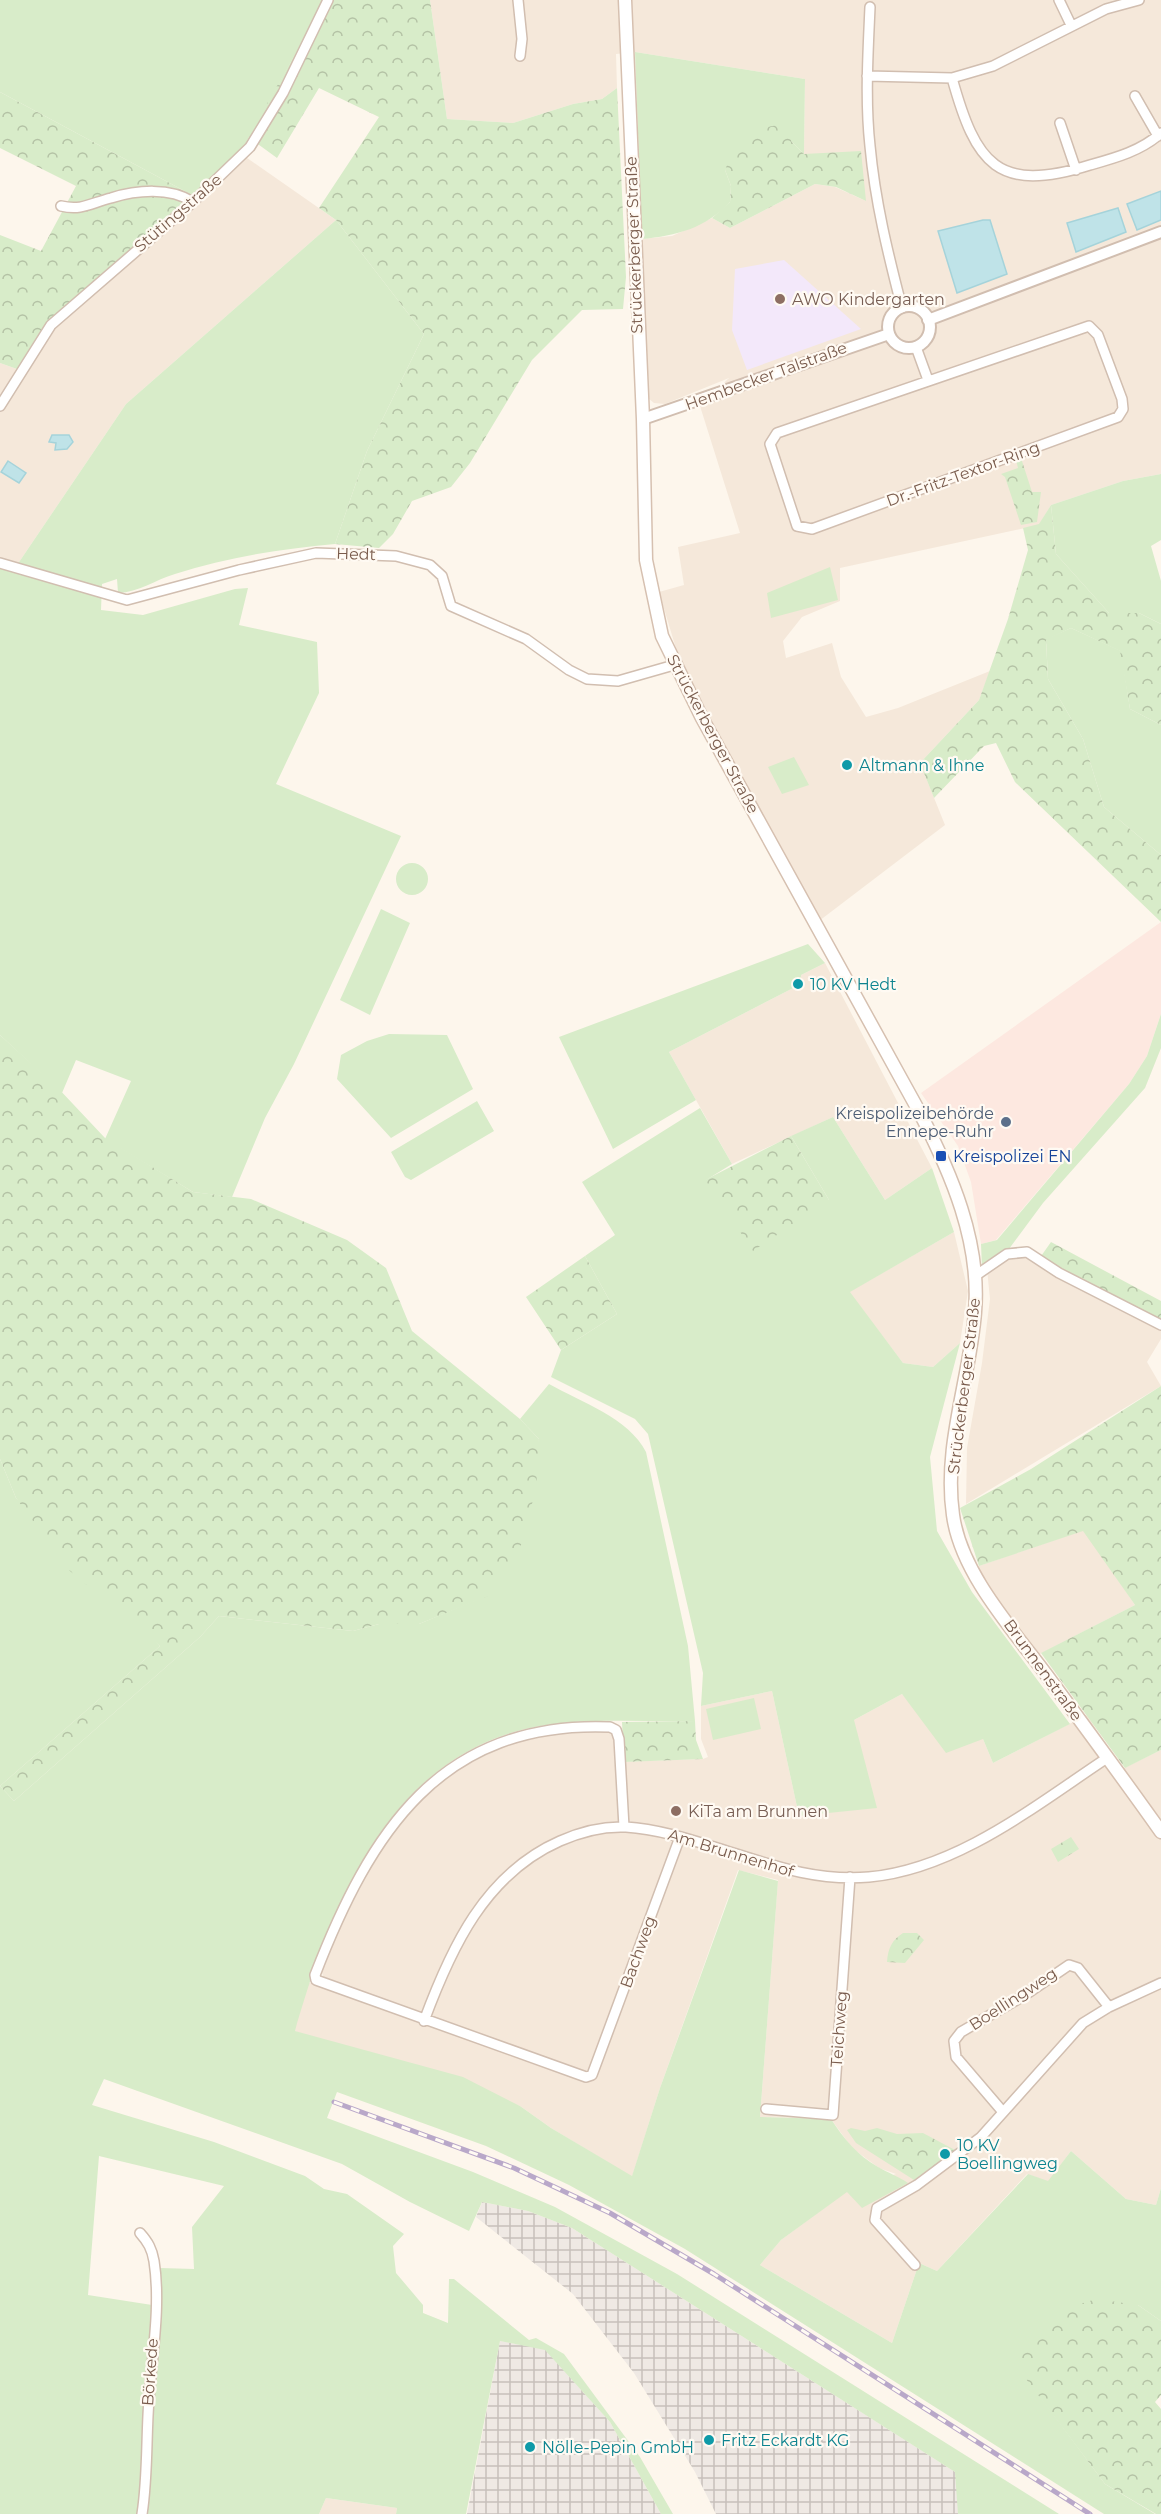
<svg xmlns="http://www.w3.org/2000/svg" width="1161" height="2514" viewBox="0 0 1161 2514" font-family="Montserrat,sans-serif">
	<defs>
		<pattern id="industrial-grid" width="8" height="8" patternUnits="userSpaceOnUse" patternTransform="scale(1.5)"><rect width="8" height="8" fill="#efe9e4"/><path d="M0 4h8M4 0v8" fill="none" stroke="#c7c0bb"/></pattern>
		<pattern id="forest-crowns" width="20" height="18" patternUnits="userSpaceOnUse" patternTransform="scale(1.5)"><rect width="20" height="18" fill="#d8ecc9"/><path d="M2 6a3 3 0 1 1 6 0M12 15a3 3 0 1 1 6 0" fill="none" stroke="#b4c2a5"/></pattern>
	</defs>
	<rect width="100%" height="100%" fill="#fdf6ec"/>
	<!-- residential -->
	<path fill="#f5e8da" d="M430 0H1161V474L1123 481 1051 505 1039 525 840 568V601L802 617 783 641 786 658 832 643 841 677 866 717 898 708 990 671 979 700 920 763 945 825 819 921 681 665 659 592 684 585 678 547 740 533 700 406 729 378 665 404 654 403 648 398 642 239 672 236 712 218 730 228 815 184 835 187 866 201 804 154 805 79 635 52 616 54 617 88 602 99 573 104 513 123 447 119Z
		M240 153 336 220 126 404 13 571 0 567V363L17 369 42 329 61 310Z
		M825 963 932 1168 885 1200 833 1117 732 1164 669 1052 801 984V975Z
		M954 1232 968 1291 960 1343 933 1367 903 1363 849 1292Z
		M1024 1255 1080 1289 1161 1331V1339L1147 1362 1161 1386 966 1504 967 1448 982 1363 990 1299 987 1269 1011 1256Z
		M1084 1530 1135 1605 1034 1657 973 1568Z
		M772 1691 799 1816 854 1720 902 1694 925 1721 983 1739 993 1763 1087 1715 1122 1769 1161 1750V2188L1156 2205 1126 2199 1071 2151 1048 2182 1027 2174 937 2271 919 2263 892 2343 760 2265 781 2240 847 2191 896 2174 879 2168 852 2148 831 2119 760 2117 778 1880 738 1870 660 2088 632 2177 551 2128 520 2106 294 2031 308 1983 326 1982 321 1971 334 1939 358 1887 389 1836 429 1791 453 1772 506 1745 565 1732 607 1731 613 1734 617 1742V1762L703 1759 708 1757 701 1739V1706Z
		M326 2498 397 2508 396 2514H319Z"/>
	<!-- commercial -->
	<path fill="#fde8e0" d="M1161 922V1014L1147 1056 1129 1084 996 1240 981 1244 971 1182 958 1146 921 1093Z"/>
	<!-- industrial -->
	<path fill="url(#industrial-grid)" d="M482 2202 528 2211 572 2228 1021 2514H716L695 2472 634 2373 573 2294 476 2217Z
		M500 2341 545 2349 610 2422 661 2514H467Z"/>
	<!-- education -->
	<path fill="#f3e8fa" d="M784 260 861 329 747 370 732 330 735 269Z"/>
	<!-- grass -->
	<path fill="#d8ecc9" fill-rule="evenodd" d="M0 0H322L311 26 240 153 192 195 0 92Z
		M635 52 805 79 804 154 791 141V123L725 170 731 186 730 202C706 228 676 236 642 239Z
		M336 220 424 334 367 451 335 544C281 549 227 557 175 574 155 580 139 592 118 593L117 579 102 584 101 610 143 615 235 589 248 588 239 625 317 642 319 693 276 784 401 836 294 1064 265 1118 232 1197 193 1192 105 1139 131 1081 76 1060 62 1093 0 1035V567L13 571 126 404Z
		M1161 474V540L1151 546 1161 581V624L1139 613H1109L1056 554 1051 505 1123 481Z
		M830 567 838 600 771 618 767 593Z
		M1071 628 1121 651 1130 709 1161 725V855L1104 807 1083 739 1048 679 1046 639Z
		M794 757 809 785 782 794 768 767Z
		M396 879a16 16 0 1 1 32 0a16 16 0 1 1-32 0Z
		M381 909 410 923 370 1015 340 1000Z
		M808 944 825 963 801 975V984L669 1052 696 1100 613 1149 559 1037Z
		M1161 1014V1048L1145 1088 1043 1203 1006 1253 982 1268 981 1244 997 1240 1129 1084 1147 1056Z
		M389 1034 447 1035 473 1089 391 1138 337 1079 341 1055 367 1041Z
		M477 1101 494 1131 411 1180 405 1177 391 1152Z
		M700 1108 732 1164 706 1180 829 1200 791 1136 833 1117 885 1200 932 1168 954 1232 850 1292 903 1363 933 1367 960 1343 930 1457 937 1531 972 1592 1070 1724 993 1763 983 1739 946 1753 902 1694 854 1720 877 1808 799 1816 772 1691 701 1706 703 1673 648 1434 635 1419 551 1377 561 1350 617 1314 585 1256 615 1235 582 1182Z
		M549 1384C581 1402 629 1418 646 1452L688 1646 695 1721C651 1722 606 1719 563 1723 398 1737 335 1893 295 2031L463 2077 520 2106 551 2128 632 2176 660 2088 739 1870 778 1881 760 2117 831 2119C844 2139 857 2155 878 2167 888 2173 898 2176 908 2183L862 2208 847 2192 781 2240 760 2265 892 2343 919 2263 937 2271 1028 2174 1048 2181 1071 2151 1126 2199 1156 2205 1161 2188V2321L1138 2305 1021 2371 1105 2484 1155 2514H1104L685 2249 569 2185 486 2146 337 2092 327 2118 473 2172 555 2207 677 2274 1059 2514H958L955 2472 572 2228 528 2211 482 2202 469 2231 410 2202 342 2164 104 2079 92 2105 214 2142 305 2176 324 2189 347 2194 404 2234 393 2246 396 2273 423 2305V2313L448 2323 449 2279H454L529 2340 536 2338 564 2354 640 2457 673 2514H661L610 2422 545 2350 500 2341 466 2514H396L397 2508 326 2498 319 2514H0V1459L16 1498 160 1646 0 1786 14 1801 200 1637 219 1616 353 1631 379 1624H419L488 1595 539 1439 520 1419ZM99 2156 224 2186 192 2227 194 2269 160 2268 153 2275 152 2305 88 2295Z
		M754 1698 761 1729 713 1740 706 1709Z"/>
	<!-- forest -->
	<path fill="url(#forest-crowns)" d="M322 0H430L447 119 513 123 573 104 602 99 617 88 626 277 623 309 582 310 532 360 470 463 451 487 412 501 393 534 379 548 335 544 367 451 424 334 336 220 319 208 379 117 319 88 277 158 248 137 311 26Z
		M0 92 192 195 61 310 42 329 17 369 0 363V235L41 251 76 186 0 148Z
		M791 122V141L804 154 861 151 866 201 836 187 815 184 730 228 712 218 730 202 731 186 725 170 737 141 763 128Z
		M1021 458 1032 492H1041L1037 522 1021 525 1005 477 1001 474 1018 468 1016 460Z
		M1051 505 1056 554 1109 613H1139L1161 624V725L1130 709 1120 651 1071 628 1046 640 1048 679 1083 739 1104 807 1161 855V922L1015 782 996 743 984 746 934 798 920 763 979 700 1008 619 1028 550 1023 528 1039 524Z
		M0 1035 57 1087 105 1138 193 1192 251 1199 347 1240 386 1268 412 1331 520 1419 539 1439 536 1489 521 1545 488 1596 419 1624H379L353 1631 219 1616 200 1637 14 1801 0 1786 160 1646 70 1571 16 1498 0 1459Z
		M791 1136 829 1200 753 1251 705 1180Z
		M1051 1242 1161 1301V1322L1039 1259Z
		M585 1256 617 1314 561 1350 526 1297Z
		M1161 1386V1750L1125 1768 1041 1653 1135 1605 1083 1531 979 1566 960 1508 1031 1469Z
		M695 1721 696 1740 703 1759 624 1762 622 1722Z
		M1071 1837 1079 1849 1058 1862 1051 1849Z
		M903 1933H917L924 1940 905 1963 887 1962C888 1948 892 1940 903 1933Z
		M851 2128 865 2131 877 2128 897 2134 923 2133 955 2150 914 2180 856 2143 847 2130Z
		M1096 2299 1138 2305 1161 2321V2395L1155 2402 1161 2409V2514H1156L1105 2484 1020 2371 1018 2348 1058 2311Z"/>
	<!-- water -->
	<path fill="#bfe3e8" stroke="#a5d3da" stroke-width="1.5" d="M1161 191V220L1137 230 1127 204Z
		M1118 208 1126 232 1076 252 1067 223Z
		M983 220H990L1007 274 957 293 938 231Z
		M52 435H69L73 442 67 449 55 450 56 443 49 442Z
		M8 461 26 473 19 483 1 472Z"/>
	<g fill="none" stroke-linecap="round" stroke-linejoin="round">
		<!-- minor casing -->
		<g stroke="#d1beb0" stroke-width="12">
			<path id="minor" d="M518 0 522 39 520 56
				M1059 0 1071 25
				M870 7C868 53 865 100 870 146 875 201 888 254 902 308
				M867 76 952 78 993 66 1106 9 1139 0
				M952 78C976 164 997 194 1090 165 1115 158 1141 151 1161 133
				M1135 96 1158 136
				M1060 123 1076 170
				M61 206C82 211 91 203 111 198 137 190 170 187 193 202
				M1089 326 1098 335 1122 399 1123 409 1118 417 812 529 797 526 770 444 777 433Z
				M916 347 928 380
				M0 406 51 325 193 202 250 147 283 93 328 0
				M0 563 127 600 239 570 316 553 396 556 430 565 442 576 451 606 526 639 569 670 587 679 618 681 674 665
				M975 1276 1007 1254 1027 1252 1059 1273 1161 1325
				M624 1827 619 1739 616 1730 610 1727C440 1720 370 1833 315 1975L316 1980 586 2077 592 2075 680 1837
				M424 2021C451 1948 485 1874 560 1841 580 1832 603 1826 626 1827 656 1829 686 1838 714 1847 766 1863 814 1882 869 1877 957 1869 1036 1805 1107 1758
				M766 2109 833 2115 850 1877
				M1003 2112 956 2057 954 2041 961 2032 1025 1995 1069 1965 1078 1968 1109 2007
				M140 2233C148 2242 152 2249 154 2261 161 2305 152 2355 149 2399 146 2437 148 2476 142 2514
				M915 2265 875 2220 877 2208 917 2185 981 2137 1083 2023 1109 2007 1161 1983"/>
		</g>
		<!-- tertiary casing -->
		<g stroke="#d1beb0" stroke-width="14">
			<path id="tertiary" d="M888 327a21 21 0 1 1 42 0a21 21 0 1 1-42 0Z
				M928 320 1161 232
				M643 419 889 334"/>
		</g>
		<!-- secondary casing -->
		<g stroke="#d6c0b0" stroke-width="15">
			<path id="secondary" d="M625 0 643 419 646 560 662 636 702 718 920 1113C951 1173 981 1242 975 1312 970 1379 943 1446 953 1515 961 1575 1016 1633 1051 1681 1088 1731 1125 1781 1161 1832"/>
		</g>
		<!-- minor -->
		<use href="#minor" stroke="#fff" stroke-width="9"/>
		<!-- tertiary -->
		<use href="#tertiary" stroke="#fff" stroke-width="10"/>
		<!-- secondary -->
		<use href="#secondary" stroke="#fff" stroke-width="12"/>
		<!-- rail casing -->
		<g stroke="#b9a8c9" stroke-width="5">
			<path id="rail" d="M334 2102 514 2168 610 2213 714 2274 1090 2514"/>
		</g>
		<!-- rail -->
		<use href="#rail" stroke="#fffaf3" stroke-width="3" stroke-dasharray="9" stroke-linecap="butt"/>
	</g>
	<!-- markers -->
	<g fill="#8d6e63" stroke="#fffaf3" stroke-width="2">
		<circle cx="780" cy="299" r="6"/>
		<circle cx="676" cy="1811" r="6"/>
	</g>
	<g fill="#0f9aa8" stroke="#fffaf3" stroke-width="2">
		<circle cx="847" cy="765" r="6"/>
		<circle cx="798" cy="984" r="6"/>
		<circle cx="945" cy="2154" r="6"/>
		<circle cx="709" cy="2440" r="6"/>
		<circle cx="530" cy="2447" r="6"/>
	</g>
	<circle fill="#5c6f8a" stroke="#fffaf3" stroke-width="2" cx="1006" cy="1122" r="6"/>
	<rect fill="#1a4fb4" stroke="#fffaf3" stroke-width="2" x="935" y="1150" width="12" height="12" rx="3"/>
	<g text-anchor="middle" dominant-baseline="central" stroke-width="4.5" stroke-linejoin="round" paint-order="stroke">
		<!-- street labels -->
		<g font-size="16" fill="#7a5c4d" stroke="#fffaf3">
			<text transform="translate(178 213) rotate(-41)">Stütingstraße</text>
			<text transform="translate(634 245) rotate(-92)">Strückerberger Straße</text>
			<text transform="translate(766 376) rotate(-20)">Hembecker Talstraße</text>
			<text transform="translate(963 474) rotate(-20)">Dr.-Fritz-Textor-Ring</text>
			<text transform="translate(356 554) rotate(2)">Hedt</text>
			<text transform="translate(713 734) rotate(62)">Strückerberger Straße</text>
			<text transform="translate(964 1386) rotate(-83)">Strückerberger Straße</text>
			<text transform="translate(1043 1670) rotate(54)">Brunnenstraße</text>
			<text transform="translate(731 1853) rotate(17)">Am Brunnenhof</text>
			<text transform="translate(638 1952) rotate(-70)">Bachweg</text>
			<text transform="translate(1013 1999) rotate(-33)">Boellingweg</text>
			<text transform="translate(839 2029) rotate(-86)">Teichweg</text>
			<text transform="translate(150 2372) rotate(-86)">Börkede</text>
		</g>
		<!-- education labels -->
		<g font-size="16" fill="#785e54" stroke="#fffaf3" text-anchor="start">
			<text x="792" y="299">AWO Kindergarten</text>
			<text x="688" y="1811">KiTa am Brunnen</text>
		</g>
		<!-- culture labels -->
		<g font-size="16" fill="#0d838f" stroke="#fffaf3" text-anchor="start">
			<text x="859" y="765">Altmann &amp; Ihne</text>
			<text x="810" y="984">10 KV Hedt</text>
			<text x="957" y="2145">10 KV<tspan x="957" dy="18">Boellingweg</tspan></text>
			<text x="721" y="2440">Fritz Eckardt KG</text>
			<text x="542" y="2447">Nölle-Pepin GmbH</text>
		</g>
		<!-- service labels -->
		<g font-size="16" fill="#4e5e75" stroke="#fffaf3" text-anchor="end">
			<text x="994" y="1113">Kreispolizeibehörde<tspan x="994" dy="18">Ennepe-Ruhr</tspan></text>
		</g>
		<!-- transit labels -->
		<g font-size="16" fill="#164399" stroke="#fffaf3" text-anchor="start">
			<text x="953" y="1156">Kreispolizei EN</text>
		</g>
	</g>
</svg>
